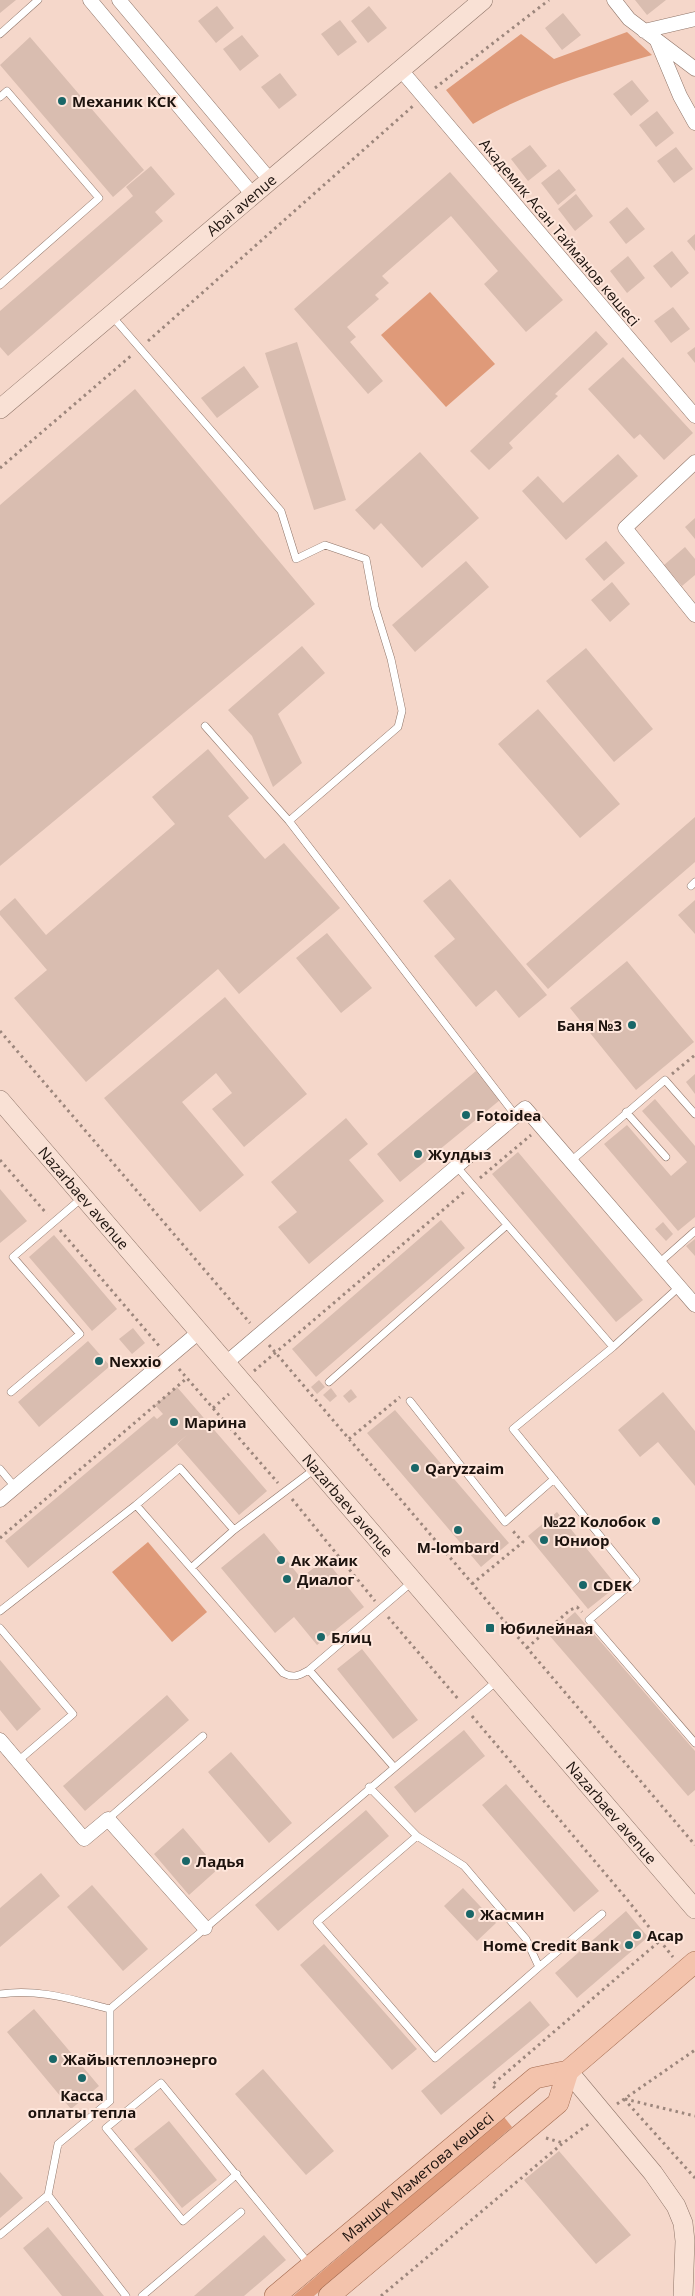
<svg xmlns="http://www.w3.org/2000/svg" width="695" height="2296" viewBox="0 0 695 2296" font-family="'Open Sans',sans-serif">
	<rect width="100%" height="100%" fill="#f5d7ca"/>
	<!-- green -->
	<path fill="#df9a79" d="M627 32 652 55C591 73 528 91 473 124L446 90 521 34 554 59Z
		M430 292 495 364 446 407 381 335Z
		M148 1542 207 1612 172 1642 112 1572Z
		M504 2117 512 2127 314 2296H293Z"/>
	<!-- building -->
	<path fill="#d9bdb0" d="M0 0H16L0 13Z
		M635 0H666L647 15Z
		M217 6 234 28 216 43 198 21Z
		M369 6 387 28 368 43 351 21Z
		M563 13 581 35 562 50 545 28Z
		M340 20 357 42 338 56 321 34Z
		M242 35 259 56 240 71 223 49Z
		M30 37 144 170 113 197 0 65Z
		M280 73 297 95 279 109 261 87Z
		M632 80 649 101 631 116 613 94Z
		M657 111 674 133 656 147 639 125Z
		M530 145 547 166 528 181 511 159Z
		M676 147 693 169 674 183 657 161Z
		M151 166 175 194 155 212 163 221 8 356 0 347V311L133 196 126 187Z
		M559 169 576 190 558 205 541 183Z
		M450 172 563 300 526 332 484 284 498 271 451 216 382 276 389 283 375 295 379 299 347 327 356 337 350 342 383 381 368 394 294 309Z
		M576 194 593 216 575 231 558 209Z
		M627 207 645 229 626 244 609 222Z
		M695 234V251L687 241Z
		M672 251 689 273 671 288 653 266Z
		M628 256 645 278 627 293 610 271Z
		M673 307 690 329 671 343 654 321Z
		M596 331 608 344 555 394 558 396 509 443 513 448 489 470 470 451Z
		M297 342 346 500 314 510 265 353Z
		M695 347V363L687 353Z
		M623 357 693 433 664 460 640 434 634 439 588 389Z
		M244 366 259 387 217 418 201 398Z
		M135 389 315 604 0 866V505Z
		M420 452 479 518 422 568 381 523 374 530 355 510Z
		M618 454 638 476 566 540 522 491 538 476 563 503Z
		M695 518V539L685 527Z
		M606 541 625 563 604 581 585 559Z
		M685 547 695 559V575L682 586 664 565Z
		M466 561 489 587 415 652 392 625Z
		M612 582 630 604 610 622 591 600Z
		M302 646 325 673 278 714 302 763 273 787 252 736 228 710Z
		M586 648 653 729 614 762 546 681Z
		M538 709 620 804 580 838 498 744Z
		M208 749 249 798 228 816 265 859 284 843 340 908 239 994 218 969 86 1082 14 998 47 970 0 915V911L15 898 46 935 175 824 152 797Z
		M695 817V862L548 989 526 964Z
		M450 879 547 995 519 1018 496 990 476 1007 434 956 455 939 423 901Z
		M695 900V934L678 915Z
		M327 933 372 988 341 1013 296 958Z
		M627 961 694 1042 636 1090 570 1008Z
		M225 997 307 1094 244 1147 212 1109 232 1093 216 1073 182 1102 244 1175 200 1212 104 1098Z
		M476 1071 500 1100 400 1182 377 1154Z
		M695 1074V1094L686 1082Z
		M655 1099 695 1146V1217L678 1231 604 1144 627 1125 671 1176 687 1162 642 1111Z
		M346 1118 368 1144 349 1160 384 1201 309 1264 278 1227 297 1212 271 1182Z
		M518 1152 643 1300 616 1322 492 1174Z
		M0 1189 27 1221 0 1243Z
		M441 1220 465 1248 316 1377 292 1349Z
		M663 1222 673 1234 666 1241 655 1229Z
		M54 1235 117 1309 92 1331 29 1257Z
		M695 1239V1256L686 1246Z
		M133 1328 145 1343 132 1354 119 1339Z
		M88 1341 110 1366 39 1427 18 1402Z
		M319 1380 325 1387 317 1394 311 1387Z
		M177 1387 267 1491 239 1515 177 1444 187 1435 28 1568 5 1541 154 1416 157 1419 163 1414 155 1405Z
		M331 1388 337 1396 330 1402 323 1395Z
		M351 1389 357 1397 349 1403 343 1396Z
		M663 1392 695 1431V1486L658 1442 640 1457 618 1430Z
		M395 1410 509 1543 481 1567 367 1433Z
		M557 1512 617 1586 588 1609 528 1536Z
		M264 1533 301 1578 325 1559 364 1607 317 1645 294 1617 275 1633 221 1568Z
		M575 1612 695 1751V1790L688 1796 549 1635Z
		M362 1649 418 1720 393 1739 337 1669Z
		M0 1660 41 1709 17 1731 0 1710Z
		M167 1695 189 1720 85 1811 63 1786Z
		M464 1730 485 1756 415 1813 394 1787Z
		M231 1752 292 1823 269 1843 208 1772Z
		M506 1784 599 1891 574 1912 482 1805Z
		M366 1810 389 1836 278 1931 255 1905Z
		M183 1828 218 1869 189 1895 154 1854Z
		M41 1873 60 1896 0 1947V1908Z
		M92 1885 148 1949 123 1971 67 1907Z
		M463 1888 496 1923 477 1941 444 1906Z
		M626 1911 648 1937 577 1998 555 1973Z
		M324 1944 417 2049 392 2070 300 1965Z
		M530 2001 550 2025 441 2115 421 2091Z
		M34 2009 99 2086 71 2109 7 2032Z
		M263 2069 334 2151 306 2175 235 2094Z
		M169 2121 217 2180 182 2208 134 2149Z
		M559 2151 631 2235 596 2264 524 2180Z
		M0 2172 23 2198 0 2218Z
		M48 2227 104 2296H62L23 2248Z
		M264 2235 286 2260 244 2296H194Z"/>
	<g fill="none" stroke-linecap="round" stroke-linejoin="round">
		<!-- lane casing -->
		<g stroke="#8f7569" stroke-width="8">
			<path id="lane" d="M0 34 38 0
				M0 97 7 91 99 198 0 285
				M111 315 281 511 296 559 325 545 366 559 375 607 391 659 402 711 398 727 289 821 205 726
				M289 821 516 1116
				M691 886 695 882
				M626 1112 666 1157
				M571 1161 665 1080 695 1114
				M457 1167 613 1347 679 1287
				M659 1263 695 1231
				M613 1347 513 1429 636 1580 589 1620 695 1743
				M329 1382 507 1225
				M11 1392 80 1334 13 1257 83 1197
				M410 1401 505 1522 554 1479
				M0 1469 15 1487
				M136 1505 283 1673C294 1679 300 1675 309 1670
				M191 1568 234 1530 316 1468
				M0 1611 136 1505 180 1468 234 1530
				M0 1628 73 1714 18 1761
				M393 1766 309 1670 413 1581
				M369 1787 417 1836 464 1866 526 1939 539 1967 435 2058 317 1922 417 1836
				M108 1819 203 1736
				M539 1967 602 1914
				M0 1994C38 1988 74 2000 110 2009
				M237 2174 183 2221 106 2128 161 2083 309 2264
				M0 2235 48 2195
				M126 2296 48 2195 58 2144 110 2101V2009L498 1680
				M142 2296 241 2212"/>
		</g>
		<!-- street casing -->
		<g stroke="#8f7569" stroke-width="15">
			<path id="street" d="M90 0 253 195
				M119 0 270 180
				M614 0 629 19 695 69
				M644 31 695 19
				M657 41 680 96 695 123
				M401 70 695 416
				M695 462 625 528 695 615
				M226 1363 525 1108 695 1305
				M0 1500 199 1332
				M0 1740 84 1839 108 1819 205 1928"/>
		</g>
		<!-- secondary casing -->
		<g stroke="#8f7569" stroke-width="20">
			<g id="secondary">
				<path id="s1" d="M0 409 483 0"/>
				<path id="s2" d="M0 1100 695 1909"/>
				<path d="M568 2071 653 2173 676 2206 683 2223 685 2241 683 2296"/>
			</g>
		</g>
		<!-- primary casing -->
		<g stroke="#a36b50" stroke-width="22">
			<g id="primary">
				<path id="s3" d="M275 2296 535 2078 568 2071 695 1962"/>
				<path d="M329 2296 558 2103 568 2071"/>
			</g>
		</g>
		<!-- path -->
		<path stroke="#9c867c" stroke-width="3" stroke-dasharray="2.5 4" stroke-linecap="butt" d="M435 88 549 0
			M148 341 413 106
			M0 468 132 355
			M0 1031 250 1323
			M672 1074 695 1055
			M0 1160 47 1214
			M480 1178 531 1135
			M60 1230 160 1347
			M269 1345 695 1845
			M179 1369 278 1483
			M254 1371 464 1192
			M213 1408 229 1394
			M349 1439 400 1397
			M292 1499 375 1601
			M0 1538 187 1378
			M472 1584 523 1542 512 1530
			M388 1617 459 1700
			M527 1648 570 1610 577 1607 582 1612
			M472 1716 625 1897 673 1957
			M495 2088 492 2085 669 1933
			M624 2099 695 2178
			M625 2099 695 2116
			M617 2104 695 2050
			M546 2138 563 2143
			M381 2296 563 2143 590 2123"/>
		<!-- lane -->
		<use href="#lane" stroke="#fff" stroke-width="7"/>
		<!-- street -->
		<use href="#street" stroke="#fff" stroke-width="14"/>
		<!-- secondary -->
		<use href="#secondary" stroke="#f9e1d5" stroke-width="19"/>
		<!-- primary -->
		<use href="#primary" stroke="#f3c3ac" stroke-width="21"/>
	</g>
	<!-- markers -->
	<g fill="#196768" stroke="#fee6db" stroke-width="2">
		<circle cx="62" cy="101" r="5"/>
		<circle cx="632" cy="1025" r="5"/>
		<circle cx="466" cy="1115" r="5"/>
		<circle cx="418" cy="1154" r="5"/>
		<circle cx="99" cy="1361" r="5"/>
		<circle cx="174" cy="1422" r="5"/>
		<circle cx="415" cy="1468" r="5"/>
		<circle cx="656" cy="1521" r="5"/>
		<circle cx="458" cy="1530" r="5"/>
		<circle cx="544" cy="1540" r="5"/>
		<circle cx="281" cy="1560" r="5"/>
		<circle cx="287" cy="1579" r="5"/>
		<circle cx="583" cy="1585" r="5"/>
		<rect x="485" y="1623" width="10" height="10" rx="2.5"/>
		<circle cx="321" cy="1637" r="5"/>
		<circle cx="186" cy="1861" r="5"/>
		<circle cx="470" cy="1914" r="5"/>
		<circle cx="637" cy="1935" r="5"/>
		<circle cx="629" cy="1945" r="5"/>
		<circle cx="53" cy="2059" r="5"/>
		<circle cx="82" cy="2078" r="5"/>
	</g>
	<g text-anchor="middle" dominant-baseline="central" stroke-width="4" stroke-linejoin="round" paint-order="stroke">
		<!-- poi labels -->
		<g font-size="15" font-weight="bold" fill="#1d130e" stroke="#fee6db" text-anchor="start">
			<text x="72" y="101">Механик КСК</text>
			<text x="622" y="1025" text-anchor="end">Баня №3</text>
			<text x="476" y="1115">Fotoidea</text>
			<text x="428" y="1154">Жулдыз</text>
			<text x="109" y="1361">Nexxio</text>
			<text x="184" y="1422">Марина</text>
			<text x="425" y="1468">Qaryzzaim</text>
			<text x="646" y="1521" text-anchor="end">№22 Колобок</text>
			<text x="554" y="1540">Юниор</text>
			<text x="458" y="1547" text-anchor="middle">M-lombard</text>
			<text x="291" y="1560">Ак Жаик</text>
			<text x="297" y="1579">Диалог</text>
			<text x="593" y="1585">CDEK</text>
			<text x="500" y="1628">Юбилейная</text>
			<text x="331" y="1637">Блиц</text>
			<text x="196" y="1861">Ладья</text>
			<text x="480" y="1914">Жасмин</text>
			<text x="647" y="1935">Асар</text>
			<text x="619" y="1945" text-anchor="end">Home Credit Bank</text>
			<text x="63" y="2059">Жайыктеплоэнерго</text>
			<text x="82" y="2095" text-anchor="middle">Касса<tspan x="82" dy="17">оплаты тепла</tspan></text>
		</g>
		<!-- street labels -->
		<g font-size="15" fill="#1d130e" stroke="#fee6db">
			<text stroke="none"><textPath href="#s1" startOffset="316">Abai avenue</textPath></text>
			<text transform="translate(560 232) rotate(50)">Академик Асан Тайманов көшесі</text>
			<text stroke="none"><textPath href="#s2" startOffset="129">Nazarbaev avenue</textPath></text>
			<text stroke="none"><textPath href="#s2" startOffset="534">Nazarbaev avenue</textPath></text>
			<text stroke="none"><textPath href="#s2" startOffset="939">Nazarbaev avenue</textPath></text>
			<text stroke="none"><textPath href="#s3" startOffset="186">Мәншүк Мәметова көшесі</textPath></text>
		</g>
	</g>
</svg>
